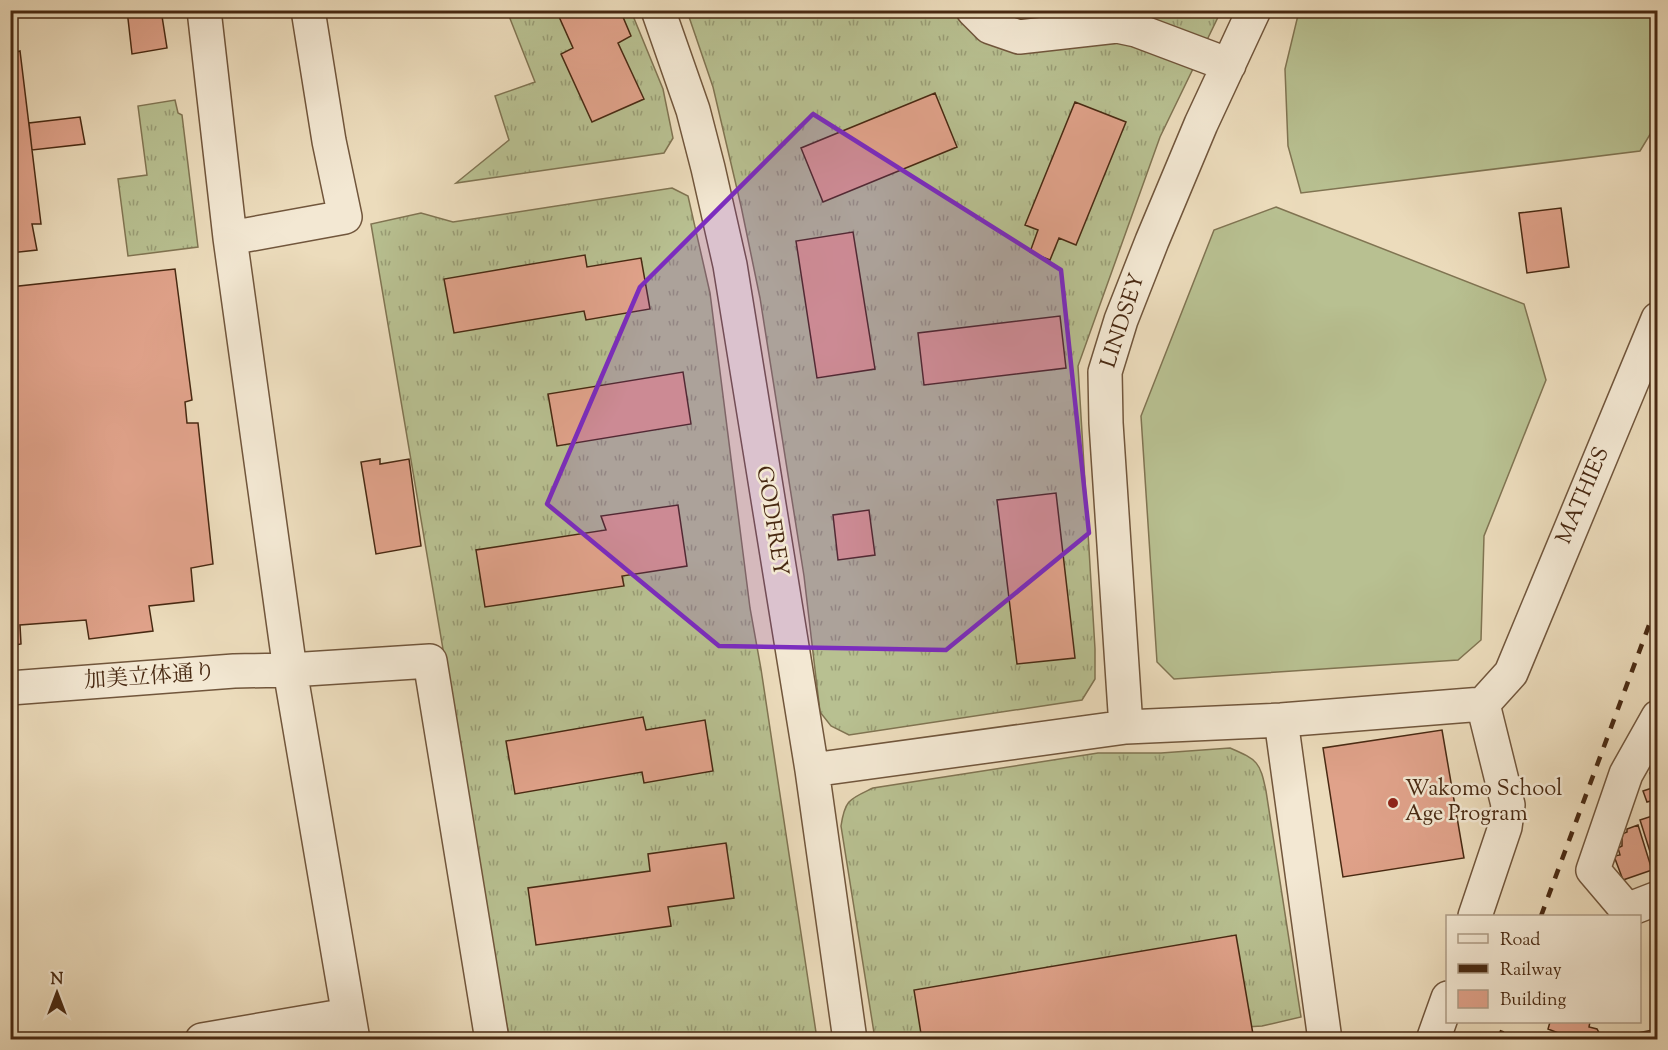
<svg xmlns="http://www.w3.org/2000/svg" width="1668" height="1050" viewBox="0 0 1668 1050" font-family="'Sorts Mill Goudy','Noto Serif JP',serif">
	<defs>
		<pattern id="grass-tufts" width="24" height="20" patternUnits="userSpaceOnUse" patternTransform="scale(1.5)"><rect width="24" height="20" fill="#b8c091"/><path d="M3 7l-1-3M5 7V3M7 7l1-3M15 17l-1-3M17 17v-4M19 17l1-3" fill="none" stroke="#989c75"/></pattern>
	</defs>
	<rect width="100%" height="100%" fill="#ecdcbc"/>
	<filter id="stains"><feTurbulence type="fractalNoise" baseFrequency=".00333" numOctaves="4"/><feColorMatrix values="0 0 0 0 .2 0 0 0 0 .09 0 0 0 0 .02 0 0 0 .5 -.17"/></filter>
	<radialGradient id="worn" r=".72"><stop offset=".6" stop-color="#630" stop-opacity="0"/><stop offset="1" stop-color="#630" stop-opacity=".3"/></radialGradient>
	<!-- grass -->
	<path fill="url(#grass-tufts)" stroke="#807452" stroke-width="1.5" d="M507 11H631L663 89 673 138 664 153 456 183 509 140 495 96 535 82Z
		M687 11H1221L1160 137 1078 366 1095 649V679L1082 700 849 735 831 726 820 712 804 576 760 298 741 206 713 87Z
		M175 100 178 113 182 115 198 247 128 256 118 179 147 175 138 106Z
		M672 188 688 196 710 293 750 608 761 669 817 1039H509L371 224 421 213 453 222Z
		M1230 748C1258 760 1260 762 1266 791L1301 1017 1262 1026 1047 1039H875L841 826C845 799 850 799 873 788L1098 753H1161Z"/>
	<!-- pitch -->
	<path fill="#b8c091" stroke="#807452" stroke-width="1.5" d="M1299 11H1657V123L1640 151 1301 193 1288 146 1285 69Z
		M1276 207 1524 304 1546 380 1484 536 1481 640 1458 660 1174 679 1157 662 1141 416 1214 230Z"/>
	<!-- building -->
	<path fill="#e0a28a" stroke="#482912" stroke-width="1.5" d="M127 10H161L167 48 132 54Z
		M556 10H620L631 36 618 43 644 99 592 122 561 54 573 48Z
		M10 28 13 53 20 51 41 224H32L37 250 10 253Z
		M935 93 957 147 823 202 801 148Z
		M1075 102 1126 122 1076 245 1059 238 1050 260 1030 252 1038 230 1025 225Z
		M80 117 85 144 32 150 29 123Z
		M1561 208 1569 267 1527 273 1519 213Z
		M853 232 875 369 817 378 796 241Z
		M585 255 587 267 641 258 650 309 586 320 584 311 454 333 444 279Z
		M175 269 192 400 185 402 187 423H198L213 564 191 568 194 601 149 606 153 631 89 639 86 620 20 625 21 644 10 646V287Z
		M1060 316 1066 368 924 385 918 333Z
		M683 372 691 424 557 446 548 394Z
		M380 459V464L409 459 421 546 376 554 361 462Z
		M1056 493 1075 658 1017 664 997 500Z
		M678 505 687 566 622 576 624 586 485 607 476 550 606 530 601 516Z
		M869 510 875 555 838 560 833 515Z
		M643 717 646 730 705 720 713 771 644 783 642 772 515 794 506 741Z
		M1442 730 1464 858 1343 877 1323 748Z
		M1658 757V799L1647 802 1643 791 1655 787 1650 773 1656 771 1653 759Z
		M1655 815 1658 818V856L1652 858 1640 820Z
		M1638 825 1652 870 1623 880 1614 856 1620 855 1618 848 1622 846V834L1627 832V829Z
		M726 843 734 898 668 907 671 926 536 945 528 888 650 871 648 854Z
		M1236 935 1254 1040H922L914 990Z
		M1550 1022H1590L1589 1027 1597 1029 1603 1040H1565L1566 1036 1548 1029Z
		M1658 1029V1040H1618L1617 1037Z"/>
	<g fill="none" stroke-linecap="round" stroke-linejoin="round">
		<!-- minor casing -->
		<g stroke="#71563c" stroke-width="36">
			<path id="minor" d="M204 10 230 238 290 670 353 1040
				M658 10 693 110 708 168 730 265 812 770 850 1040
				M973 10 990 27 1019 37 1117 26 1136 30 1229 65
				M230 238 345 217 329 141 308 10
				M10 688 234 671 290 670 430 661 492 1040
				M1658 717 1626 774 1593 870 1627 910 1658 898
				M1281 720 1325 1040
				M1126 727 1106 423 1105 372 1121 320 1152 241 1201 124 1254 10
				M812 770 1126 727 1281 720 1483 704 1511 673 1658 319
				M1475 916 1505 827 1508 805 1483 704
				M202 1040 348 1015
				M1433 1040 1448 998"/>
		</g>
		<!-- minor -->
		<use href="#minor" stroke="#f3e8d3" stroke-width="33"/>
		<!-- rail -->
		<path stroke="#482912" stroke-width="4.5" stroke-dasharray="10 10" stroke-linecap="butt" d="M1541 916 1658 601
			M1499 1040 1505 1022"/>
	</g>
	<!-- marked area -->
	<path fill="#7b2cbf" fill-opacity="0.2" stroke="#7b2cbf" stroke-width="4.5" stroke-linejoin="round" d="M813 114 1061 270 1089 533 946 650 719 646 547 504 640 287Z"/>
	<!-- markers -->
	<circle fill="#8f2418" stroke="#f3e8d3" stroke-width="2" cx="1393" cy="803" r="6"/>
	<g text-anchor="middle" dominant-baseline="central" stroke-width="5" stroke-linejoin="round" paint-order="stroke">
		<!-- street labels -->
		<g font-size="22" fill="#482912" stroke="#f3e8d3">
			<text transform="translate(1124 321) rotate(-72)">LINDSEY</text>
			<text transform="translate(1584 496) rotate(-67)">MATHIES</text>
			<text transform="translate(771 521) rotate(81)">GODFREY</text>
			<text transform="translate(150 678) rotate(-4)">加美立体通り</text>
		</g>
		<!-- poi labels -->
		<g font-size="22" fill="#482912" stroke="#f3e8d3" text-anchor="start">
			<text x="1405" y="790">Wakomo School<tspan x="1405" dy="25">Age Program</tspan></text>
		</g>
	</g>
	<!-- margin -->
	<rect width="1668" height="1050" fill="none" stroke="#ecdcbc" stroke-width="36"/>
	<rect x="12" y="12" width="1644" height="1026" fill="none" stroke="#482912" stroke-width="3"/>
	<rect x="18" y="18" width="1632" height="1014" fill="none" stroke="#482912" stroke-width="1.5"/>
	<!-- legend -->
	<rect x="1446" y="915" width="195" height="108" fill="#f3e8d3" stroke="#af9c86" stroke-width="1.5"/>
	<rect x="1458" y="934" width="30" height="9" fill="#f3e8d3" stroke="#af9c86" stroke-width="1.5"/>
	<text x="1500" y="945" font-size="18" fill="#482912">Road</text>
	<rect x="1458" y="964" width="30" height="9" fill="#482912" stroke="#af9c86" stroke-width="1.5"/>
	<text x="1500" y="975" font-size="18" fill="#482912">Railway</text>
	<rect x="1458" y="990" width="30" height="18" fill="#e0a28a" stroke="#af9c86" stroke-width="1.5"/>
	<text x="1500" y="1005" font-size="18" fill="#482912">Building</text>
	<!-- north arrow -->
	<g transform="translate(57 993)" stroke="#f3e8d3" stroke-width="4.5" paint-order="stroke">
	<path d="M0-4.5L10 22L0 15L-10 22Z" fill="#482912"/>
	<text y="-9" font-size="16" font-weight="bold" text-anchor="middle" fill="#482912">N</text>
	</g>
	<rect width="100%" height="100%" filter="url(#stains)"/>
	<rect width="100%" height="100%" fill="url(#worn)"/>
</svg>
